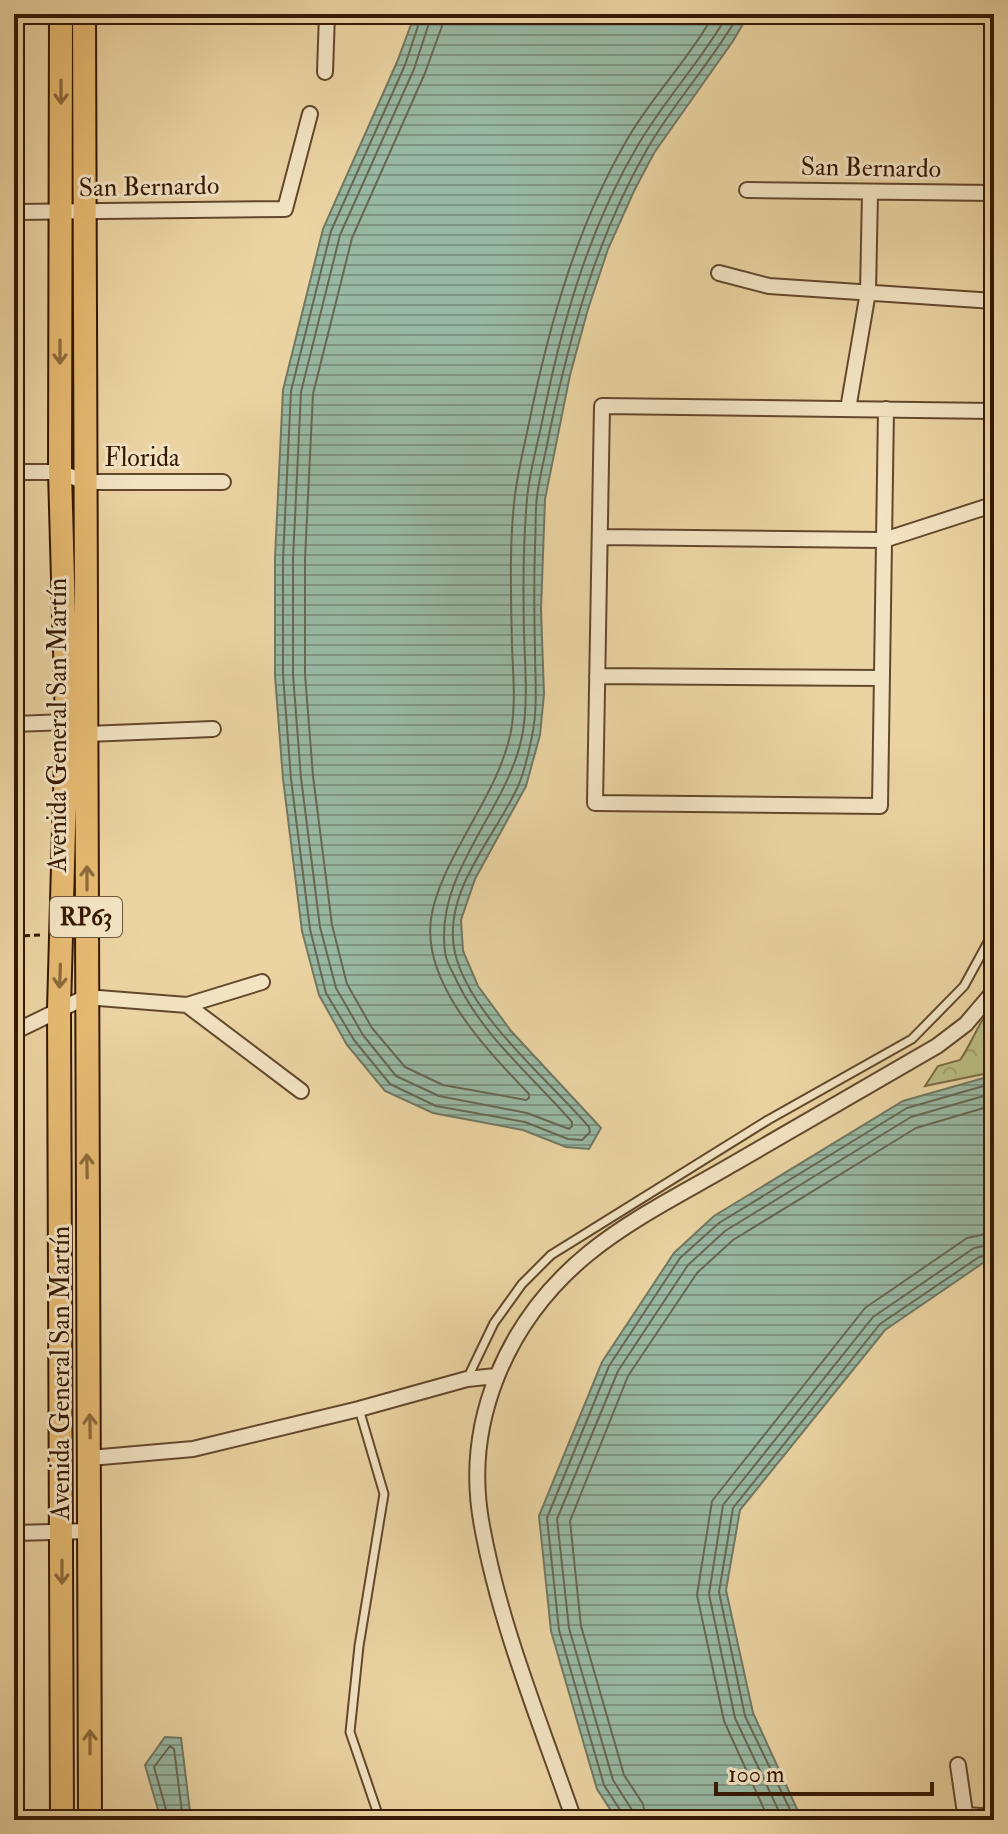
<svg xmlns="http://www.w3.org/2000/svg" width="1008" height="1834" viewBox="0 0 1008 1834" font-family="'IM FELL Double Pica',serif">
	<defs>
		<pattern id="forest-crowns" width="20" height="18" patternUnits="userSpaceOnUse" patternTransform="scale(2)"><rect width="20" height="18" fill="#babc83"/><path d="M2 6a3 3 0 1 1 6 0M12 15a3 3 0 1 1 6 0" fill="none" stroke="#a0a170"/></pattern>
		<pattern id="water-rules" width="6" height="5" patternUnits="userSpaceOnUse" patternTransform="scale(2)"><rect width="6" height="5" fill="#98b8a3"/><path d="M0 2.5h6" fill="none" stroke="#7d9583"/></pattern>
	</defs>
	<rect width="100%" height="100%" fill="#ebd4a2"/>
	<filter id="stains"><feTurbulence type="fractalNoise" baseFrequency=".0025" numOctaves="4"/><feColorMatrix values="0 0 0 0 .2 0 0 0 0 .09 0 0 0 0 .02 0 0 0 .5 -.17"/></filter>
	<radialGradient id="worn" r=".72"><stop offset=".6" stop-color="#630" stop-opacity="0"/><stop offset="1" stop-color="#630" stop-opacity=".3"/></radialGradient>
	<!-- forest -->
	<path fill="url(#forest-crowns)" stroke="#786a44" stroke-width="2" d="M994 1006V1072L925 1086 938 1066 960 1060C973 1042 978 1021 994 1006Z"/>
	<!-- water -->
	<path fill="url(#water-rules)" stroke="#717863" stroke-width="2" d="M415 14H749L733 41 654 153 634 191 608 249 588 309 570 375 545 499 541 610 544 694 540 735 526 786 475 879 461 920 463 951 478 986 511 1031 601 1128 589 1149 566 1147 523 1130 433 1113 385 1091 347 1045 319 995 302 931 283 779 275 676V558L283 390 323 229 397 62Z
		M994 1075V1261L983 1263 885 1330 740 1510 726 1590 753 1713 797 1809 806 1820H617L597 1789 551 1631 539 1516 602 1362 674 1253 714 1216 903 1101Z
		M165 1737 181 1738 191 1820H161L145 1765Z"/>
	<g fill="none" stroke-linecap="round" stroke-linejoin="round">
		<!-- shore -->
		<path stroke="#676854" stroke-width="2" d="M422 14 405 65 331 231 291 391 283 559V675L291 779 310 929 326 993 354 1040 390 1084 436 1106 525 1122 568 1139 582 1140 590 1132 589 1127C548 1079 470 1016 455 953 441 891 496 837 519 784 525 769 529 751 532 736 538 708 535 678 535 650 534 615 534 580 535 545 536 529 535 512 537 496 540 474 546 452 550 430 570 334 597 237 646 151 673 103 712 62 739 14
			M432 14 414 69 340 235 301 392 293 559V675L301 778 320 927 336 988 363 1035 396 1076 439 1096 527 1113 569 1129 572 1126V1122C530 1074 480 1034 454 975 450 968 446 960 445 952 434 871 510 809 523 731 528 699 525 666 524 633 523 589 523 543 527 499 529 475 536 450 541 427 560 330 587 231 638 145 665 99 702 60 728 14
			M444 14 442 26 425 73 352 238 313 394 305 559V674L313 776 332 925 347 984 372 1028 405 1067 443 1085 526 1100 529 1098V1094C487 1050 418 980 432 913 437 888 450 863 462 841 481 805 503 771 511 731 516 703 513 674 512 646 511 599 509 541 515 495 518 471 524 447 529 423 549 325 577 225 628 138 653 95 690 58 714 14
			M169 1820 154 1767 170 1746 174 1749 183 1820
			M623 1820 622 1813 604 1785 559 1630 547 1518 609 1366 680 1258 719 1223 907 1108 994 1083
			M633 1820 632 1810 613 1780 569 1628 557 1519 618 1371 688 1265 725 1231 911 1117 994 1093
			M646 1820 643 1804 624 1775 581 1626 570 1521 628 1376 697 1273 733 1240 916 1128 994 1105
			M769 1820 724 1721 697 1595 712 1501 865 1308 967 1238 994 1232
			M783 1820 735 1718 709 1594 723 1505 873 1317 974 1248 994 1244
			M795 1820 745 1716 719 1592 733 1508 880 1324 979 1257 994 1254"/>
		<!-- lane casing -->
		<g stroke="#63482c" stroke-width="11">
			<path id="lane" d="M468 1377 494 1323 522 1284 551 1255 768 1120 912 1039 964 986 994 931
				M359 1409 384 1494 359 1646 350 1732 380 1820"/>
		</g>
		<!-- street casing -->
		<g stroke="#63482c" stroke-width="18">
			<path id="street" d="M325 72 327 14
				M747 190 994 193
				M14 212 285 209 310 114
				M719 273 769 286 994 301
				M848 409 868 292 870 193
				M886 409 880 806 595 803 602 406 994 411
				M14 472H60L85 482H223
				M600 537 884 540 986 507 994 508
				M597 676 882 678
				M14 724 67 722 87 734 213 729
				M187 1005 262 982
				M14 1032 86 997 187 1005 301 1091
				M90 1458 193 1449 359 1409 467 1379 496 1376
				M14 1533 90 1531
				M958 1765 966 1820
				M966 1815 994 1817
				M574 1820C541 1724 500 1626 482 1526 462 1421 508 1319 589 1253 632 1218 685 1192 733 1164 801 1125 869 1085 937 1046L966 1024 994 991"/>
		</g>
		<!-- primary casing -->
		<g stroke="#361904" stroke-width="26">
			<path id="primary" d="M61 14 60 472 67 722 59 1009 62 1820
				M84 14 90 1820"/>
		</g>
		<!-- path -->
		<path stroke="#361904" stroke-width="3" stroke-dasharray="6 4" stroke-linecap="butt" d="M14 936 42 935"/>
		<!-- lane -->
		<use href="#lane" stroke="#f2e3c3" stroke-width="7"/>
		<!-- street -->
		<use href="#street" stroke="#f2e3c3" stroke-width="14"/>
		<!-- primary -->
		<use href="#primary" stroke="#e6ba71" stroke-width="22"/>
	</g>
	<!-- one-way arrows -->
	<defs><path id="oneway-shaft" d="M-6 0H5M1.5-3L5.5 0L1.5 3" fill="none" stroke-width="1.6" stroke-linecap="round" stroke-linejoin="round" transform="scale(2)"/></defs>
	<g stroke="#8e6a3a">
		<use href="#oneway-shaft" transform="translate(61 92) rotate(90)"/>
		<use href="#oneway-shaft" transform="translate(60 352) rotate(90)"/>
		<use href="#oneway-shaft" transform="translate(87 878) rotate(-90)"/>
		<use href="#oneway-shaft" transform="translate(60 976) rotate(92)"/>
		<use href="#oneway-shaft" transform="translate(87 1166) rotate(-91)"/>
		<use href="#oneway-shaft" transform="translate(90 1426) rotate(-91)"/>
		<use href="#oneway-shaft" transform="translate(62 1572) rotate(90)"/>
		<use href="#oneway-shaft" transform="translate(90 1742) rotate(-90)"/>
	</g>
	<g text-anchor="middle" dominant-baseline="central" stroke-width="6" stroke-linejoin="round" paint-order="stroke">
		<!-- shield labels -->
		<rect fill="#f2e3c3" stroke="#6e563d" stroke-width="2" x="50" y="897" width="72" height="40" rx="6"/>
		<g font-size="24" font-weight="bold" fill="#361904">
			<text x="86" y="917">RP63</text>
		</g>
		<!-- street labels -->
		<g font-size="26" fill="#361904" stroke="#f2e3c3">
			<text transform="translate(871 168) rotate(1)">San Bernardo</text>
			<text transform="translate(149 187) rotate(-1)">San Bernardo</text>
			<text x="142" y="458">Florida</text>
			<text transform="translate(58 725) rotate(-90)">Avenida General San Martín</text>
			<text transform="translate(61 1373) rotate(-90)">Avenida General San Martín</text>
		</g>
	</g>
	<!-- margin -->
	<rect width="1008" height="1834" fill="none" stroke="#ebd4a2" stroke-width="48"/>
	<rect x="16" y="16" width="976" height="1802" fill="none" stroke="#361904" stroke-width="4"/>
	<rect x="24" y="24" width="960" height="1786" fill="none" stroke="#361904" stroke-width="2"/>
	<!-- scale -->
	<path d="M716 1782v12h216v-12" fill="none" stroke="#361904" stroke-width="4"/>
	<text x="728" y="1782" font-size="24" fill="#361904" stroke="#f2e3c3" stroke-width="6" paint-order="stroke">100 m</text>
	<rect width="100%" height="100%" filter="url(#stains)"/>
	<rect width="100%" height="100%" fill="url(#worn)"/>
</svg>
